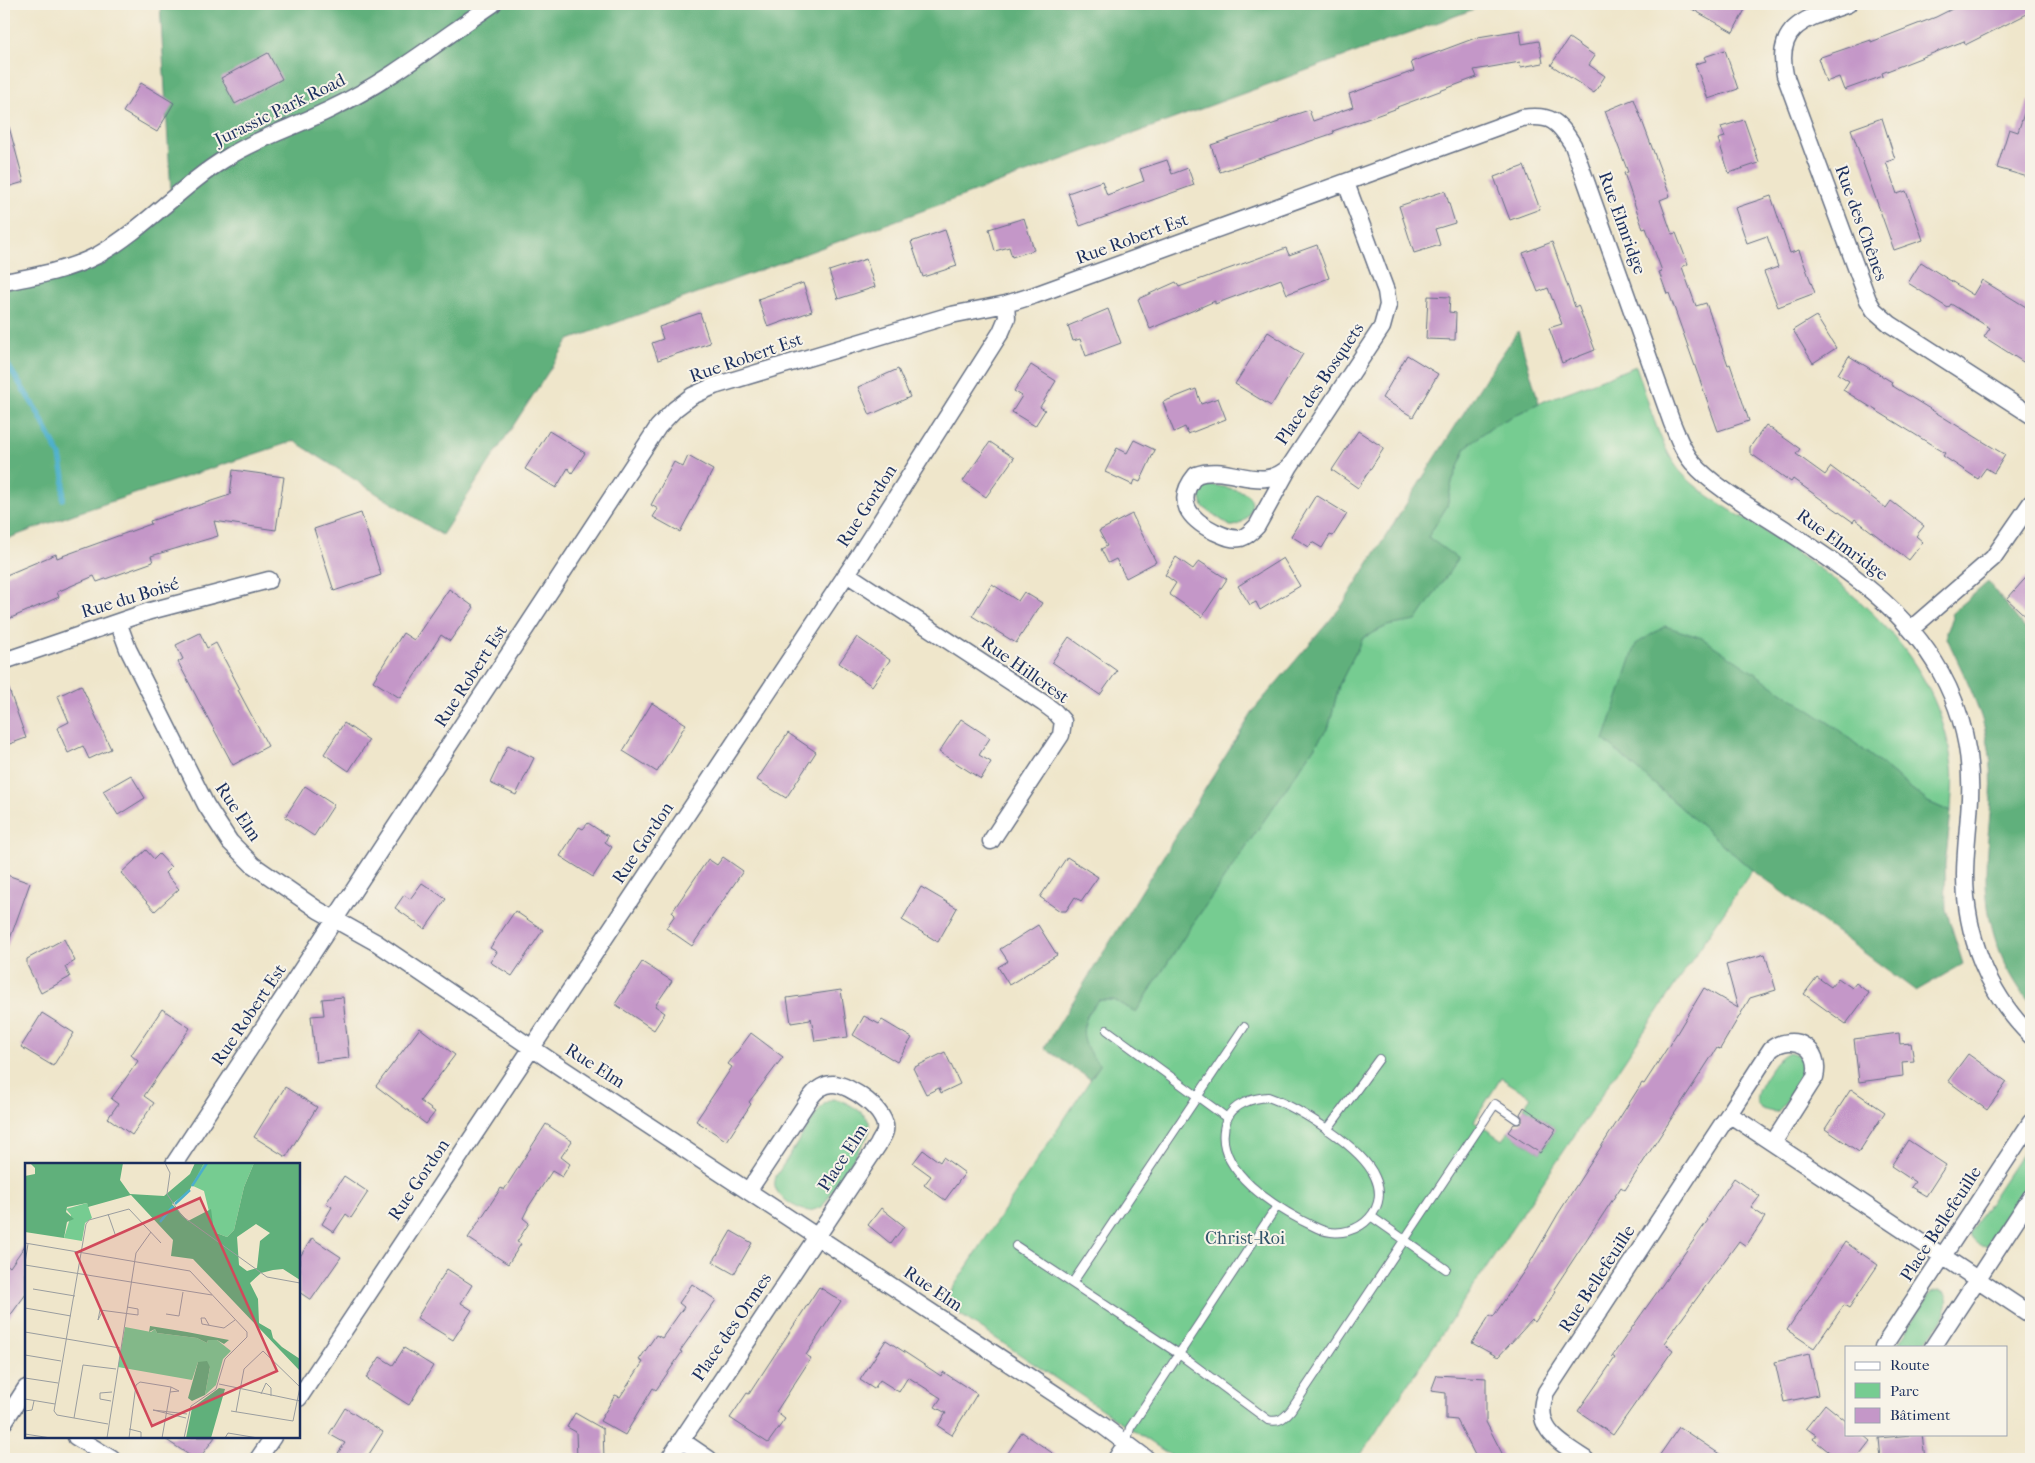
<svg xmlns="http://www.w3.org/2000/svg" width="2035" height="1463" viewBox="0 0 2035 1463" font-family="'IM FELL French Canon',serif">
	<rect width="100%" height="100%" fill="#f7f3e8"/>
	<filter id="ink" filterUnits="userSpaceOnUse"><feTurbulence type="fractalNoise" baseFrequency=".02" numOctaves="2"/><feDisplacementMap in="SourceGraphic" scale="10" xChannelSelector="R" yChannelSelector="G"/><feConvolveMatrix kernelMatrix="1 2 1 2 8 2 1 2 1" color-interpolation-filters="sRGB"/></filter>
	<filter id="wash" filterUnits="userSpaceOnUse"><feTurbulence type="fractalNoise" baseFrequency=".0096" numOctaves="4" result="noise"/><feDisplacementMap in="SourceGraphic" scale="20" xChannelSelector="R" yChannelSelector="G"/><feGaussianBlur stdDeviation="1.12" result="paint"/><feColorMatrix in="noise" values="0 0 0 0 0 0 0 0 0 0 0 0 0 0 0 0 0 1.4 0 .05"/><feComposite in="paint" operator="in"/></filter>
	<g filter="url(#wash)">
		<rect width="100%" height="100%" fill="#efe6cb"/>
		<!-- green -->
		<path fill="#76cc91" stroke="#487e78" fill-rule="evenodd" d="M349 4H403L393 10Z
			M1636 366C1647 397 1659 445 1679 470 1700 495 1742 516 1769 534 1856 590 1939 656 1952 767 1954 782 1951 798 1951 812L1928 802 1835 727 1794 701 1604 740 1752 870 1358 1459H1176L943 1303 1100 1065C1096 1062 1091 1058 1089 1054 1077 1036 1085 1014 1099 1000H1114L1136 1012 1190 928 1329 726 1339 685 1363 638 1387 626 1416 620 1457 559 1428 537 1447 506 1452 482 1466 447 1491 427 1539 403ZM1501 1078 1531 1097 1524 1107 1556 1129 1540 1153 1508 1132 1502 1140 1474 1121Z
			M1208 485C1216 485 1245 490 1249 496 1258 507 1243 528 1230 526L1203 507 1200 495 1203 489Z
			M1789 1052C1796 1054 1805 1057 1806 1066 1807 1077 1785 1105 1777 1112 1750 1111 1754 1095 1765 1078 1772 1067 1777 1058 1789 1052Z
			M832 1099C843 1099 864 1111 869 1122 871 1128 869 1132 867 1137L822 1207C818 1208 814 1210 810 1211 800 1211 782 1200 777 1191 773 1186 775 1181 776 1176L818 1111 825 1103Z
			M2031 1139V1181L1988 1245C1978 1247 1973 1242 1969 1233Z
			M1939 1290 1945 1292C1955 1309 1932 1332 1923 1347H1896L1932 1292Z"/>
		<!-- forest -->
		<path fill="#60b07b" stroke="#3e706c" d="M160 4H349L393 10 403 4H1488L569 340 442 535 294 441 74 514 4 540V289L46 280 172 210Z
			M1518 331 1539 403 1491 427 1466 447 1452 482 1447 506 1428 537 1458 559 1416 621 1387 626 1363 638 1339 685 1329 726 1190 928 1136 1012 1114 1000H1099C1077 1022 1079 1044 1100 1065L1090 1079 1044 1048 1256 707 1341 607 1487 376Z
			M1988 582 2031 636V1004C2001 968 1985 921 1986 874 1986 835 1995 795 1990 756 1985 713 1964 676 1947 638V632L1953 618 1951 614Z
			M1665 626 1702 638 1835 727 1928 802 1951 812 1945 865 1946 909 1963 964 1916 991 1752 870 1604 740 1636 644Z"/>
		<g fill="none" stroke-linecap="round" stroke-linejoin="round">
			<!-- stream -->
			<path stroke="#4cafcb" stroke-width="5.5" d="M4 359 37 411 60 456 64 477 63 499"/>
		</g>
		<g id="blocks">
			<!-- building -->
			<path fill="#c497c8" d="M1683 4H1748L1733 32Z
				M1962 4H2031V12L1965 45 1964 41 1882 73 1883 76 1844 90 1839 77 1826 82 1818 58 1871 40V42L1936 17Z
				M1520 30 1522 44 1539 41 1543 63 1521 67 1520 62 1474 70 1477 77 1397 107 1398 108 1333 131 1334 133 1220 172 1211 145 1279 122V120L1309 110 1313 121 1353 107 1349 94 1414 71 1411 62 1478 37Z
				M1569 38 1595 56 1589 65 1605 76 1594 93 1551 65Z
				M1725 50 1738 89 1708 99 1695 64 1706 61 1704 57Z
				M268 53 282 79 235 104 221 78Z
				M141 83 174 103 157 132 123 112Z
				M1634 99 1670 196 1660 200 1672 234 1676 233 1688 264 1682 267 1696 306 1706 303 1728 365 1730 364 1749 421 1718 431 1669 293 1667 294 1659 272 1662 271 1646 228 1643 229 1624 173 1628 172 1605 111Z
				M2028 101H2031V178L1997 168 2009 129 2018 132Z
				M1882 118 1895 159 1886 162 1897 194 1906 191 1923 240 1894 250 1851 129Z
				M1744 120 1759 163 1729 173 1718 139 1725 137 1721 127Z
				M9 127 24 182 4 188V128Z
				M1167 160 1172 174 1188 168 1194 185 1080 226 1068 193 1102 181 1107 195 1144 181 1140 169Z
				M1524 166 1540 209 1510 220 1494 177Z
				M1445 191 1455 223 1435 229 1440 245 1414 253 1399 206Z
				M1771 196 1790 253 1799 250 1815 293 1778 307 1764 272 1778 267 1767 236 1747 243 1735 208Z
				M1024 218 1034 250 1012 257 1009 247 995 251 989 229Z
				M945 230 957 266 923 277 911 242Z
				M1552 242 1575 307 1578 305 1595 350 1562 363 1549 328 1562 324 1548 288 1538 292 1523 253Z
				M1317 245 1329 278 1287 294 1281 279 1215 304V301L1150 329 1138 299 1176 282 1179 287 1286 248 1289 255Z
				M866 259 875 287 838 299 829 271Z
				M1921 262 1973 295 1982 280 2031 310V367L1984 337 1990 328 1951 304 1948 308 1908 283Z
				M803 283 812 311 768 327 758 299Z
				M1428 296 1450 297 1449 312 1456 313 1455 340 1426 339Z
				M1108 309 1121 343 1086 356 1080 339 1073 341 1068 326Z
				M700 313 710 343 658 360 652 343 663 339 659 327Z
				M1816 316 1836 348 1813 363 1793 330Z
				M1268 332 1303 354 1271 406 1235 384Z
				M1407 355 1438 374 1413 417 1382 398Z
				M1849 356 1892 382 1891 385 2005 455 1994 473 1986 468 1978 479 1943 456 1945 453 1843 390 1849 381 1838 374Z
				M1031 365 1056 381 1040 407 1045 410 1035 426 1012 412 1022 396 1014 391Z
				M898 369 910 397 870 415 858 387Z
				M1196 389 1201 404 1218 398 1226 419 1188 434 1185 427 1174 432 1163 402Z
				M1766 425 1800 449 1796 454 1825 475 1831 467 1886 508 1891 501 1924 526 1916 536 1923 542 1909 560 1855 519 1853 522 1793 479 1791 482 1750 453V447Z
				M549 431 585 453 572 473 568 468 556 488 525 469Z
				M1358 431 1384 448 1358 488 1332 470Z
				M1134 440 1155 450 1140 482 1135 480 1133 485 1105 472 1117 448 1127 453Z
				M990 442 1014 458 986 497 963 481Z
				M688 456 713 470 680 532 653 517 658 509 651 505 674 462 683 467Z
				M233 470 284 477 276 530 214 521 218 536 151 556 153 562 97 582 94 576 57 592 59 597 4 621V576L56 554 57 558 151 524 150 521 230 495Z
				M1316 495 1347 514 1333 536 1330 535 1322 548 1312 542 1309 547 1291 536Z
				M361 513 381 575 334 591 314 529Z
				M1132 514 1156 562 1126 578 1116 559 1108 563 1101 549 1107 546 1099 531Z
				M1176 557 1193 569 1199 561 1227 579 1202 617 1169 594 1176 583 1165 575Z
				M1283 558 1300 586 1260 610 1256 602 1250 605 1238 586Z
				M2031 572V621L2007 599Z
				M992 584 1018 601 1024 592 1042 603 1016 643 972 616Z
				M449 589 474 607 450 641 441 635 400 698 373 681 403 633 414 640Z
				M200 633 207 648 216 643 240 689 238 690 268 746 233 765 178 662 183 659 176 645Z
				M857 637 890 660 872 686 839 663Z
				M1069 637 1117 671 1100 695 1052 662Z
				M6 681 26 738 4 746V682Z
				M81 685 111 749 89 759 83 746 68 753 57 728 69 722 58 696Z
				M652 703 686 724 657 772 623 751Z
				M961 719 990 738 979 755 991 762 981 779 939 752Z
				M344 723 369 740 349 771 324 754Z
				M788 733 816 752 786 798 757 780Z
				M508 745 534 758 516 795 490 783Z
				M131 775 145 798 118 815 103 791Z
				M305 786 334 805 314 836 285 817Z
				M588 823 608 836 605 842 612 847 593 877 560 856 579 827 583 829Z
				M146 850 154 859 159 854 171 867 165 873 179 889 155 911 121 873Z
				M723 857 743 871 692 946 666 928 675 915 672 912 708 859 717 865Z
				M1067 857 1098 877 1081 901 1075 897 1066 911H1060L1040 897Z
				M4 874 30 883 6 950H4Z
				M422 883 446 899 425 929 395 908 404 895 410 899Z
				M921 887 957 908 938 942 902 920Z
				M515 911 543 930 512 976 490 962 497 952 490 948Z
				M1038 925 1057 955 1009 985 998 967 1008 961 1000 949Z
				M64 939 75 961 65 967 70 977 41 993 27 965V959Z
				M1765 954 1776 990 1750 998 1720 1049 1717 1048 1625 1190 1621 1187 1554 1289 1556 1291 1535 1322 1532 1320 1498 1357 1472 1343 1490 1315 1493 1317 1531 1261 1558 1214 1642 1083 1644 1084 1677 1033 1704 988 1738 1008 1726 965Z
				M642 962 672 981 655 1006 665 1013 654 1030 615 1004Z
				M1817 977 1831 987 1838 978 1852 988 1856 983 1869 993 1846 1024 1804 994Z
				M841 990 848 1037 815 1041 811 1018 810 1020 791 1023 787 998Z
				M343 997 349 1058 316 1062 311 1016 324 1015 322 999Z
				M162 1009 190 1028 144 1096 154 1103 132 1135 108 1118 118 1104 111 1099 138 1061 131 1055Z
				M42 1013 74 1033 53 1066 21 1047Z
				M864 1016 879 1024 882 1020 912 1038 897 1062 853 1035Z
				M420 1028 455 1055 420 1101 435 1112 426 1124 376 1086Z
				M751 1033 783 1057 749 1102 751 1104 727 1141 696 1121 732 1067 728 1064Z
				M1899 1033 1900 1044 1911 1043 1914 1061 1902 1062 1903 1076 1859 1082 1854 1039Z
				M945 1052 960 1084 941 1093 939 1088 926 1094 913 1068Z
				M1968 1054 2007 1082 1987 1110 1948 1081Z
				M285 1087 317 1107 286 1157 254 1137Z
				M1851 1089 1885 1112 1859 1152 1825 1129Z
				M1524 1107 1556 1129 1540 1153 1508 1132 1514 1124H1519L1522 1122V1117L1520 1114Z
				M546 1124 572 1141 561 1157 570 1164 562 1177 552 1171 529 1206 523 1218 529 1223 517 1242 521 1244 508 1264 468 1238 501 1188 504 1190Z
				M1908 1140 1946 1165 1926 1196 1911 1187 1915 1182 1891 1166Z
				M923 1150 940 1162 943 1157 965 1173 945 1200 924 1185 931 1176 913 1163Z
				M344 1176 368 1192 351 1218 346 1214 334 1232 322 1224 332 1207 326 1203Z
				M1734 1178 1760 1196 1751 1208 1765 1217 1746 1246 1739 1241 1664 1343 1673 1350 1613 1435 1578 1411 1615 1358 1612 1356 1708 1220 1707 1219Z
				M881 1208 904 1226 891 1244 868 1225Z
				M731 1231 752 1243 734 1274 713 1262Z
				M312 1238 341 1257 311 1300 299 1292V1258Z
				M1845 1242 1878 1265 1849 1308 1844 1305 1814 1348 1787 1330Z
				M26 1244V1294L4 1324V1262L10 1267Z
				M447 1269 472 1285 461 1303 472 1310 453 1340 417 1318Z
				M692 1284 716 1300 680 1351 682 1352 656 1390 653 1388 625 1435 600 1421 615 1395 620 1397 643 1362 639 1360 656 1335 662 1338 684 1307 679 1303Z
				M819 1287 841 1301 806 1355 811 1358 776 1412 785 1419 768 1443 730 1418 747 1393 749 1394Z
				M886 1340 941 1376 943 1372 977 1394 952 1435 938 1426 946 1413 935 1407 941 1398 908 1377 899 1392 880 1380 874 1389 860 1380Z
				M404 1348 433 1366 409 1405 366 1378 380 1357 393 1365Z
				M1809 1354 1818 1395 1784 1402 1775 1362Z
				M1437 1375 1486 1378V1422L1505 1459H1477L1457 1420 1446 1419V1393L1431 1391Z
				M1825 1404 1846 1421V1434H1862L1870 1441 1856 1459H1838L1813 1439 1816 1435 1806 1428Z
				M345 1408 383 1432 366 1459H348L338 1453 345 1443 329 1434Z
				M575 1413 603 1429 604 1459H577L576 1432 567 1427Z
				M1679 1427 1727 1459H1657Z
				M1022 1432 1061 1459H1004Z
				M1922 1434 1925 1459H1881L1879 1438Z
				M162 1437H215L199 1459H195Z"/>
		</g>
	</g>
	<g filter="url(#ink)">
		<use href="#blocks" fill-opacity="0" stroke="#656f84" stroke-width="1"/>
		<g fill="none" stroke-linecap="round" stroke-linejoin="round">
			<!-- lane casing -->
			<g stroke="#656f84" stroke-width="10">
				<path id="lane" d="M1107 1030 1227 1118
					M1268 1097C1299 1108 1362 1147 1375 1177 1392 1214 1350 1244 1317 1228 1281 1211 1207 1169 1227 1119 1233 1104 1253 1098 1268 1097Z
					M1327 1130 1379 1059
					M1372 1217 1446 1269
					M1016 1246 1179 1354 1268 1420C1279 1423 1284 1418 1291 1410L1495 1104 1517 1119
					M1073 1282 1244 1027
					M1126 1444 1130 1428 1277 1206"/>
			</g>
			<!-- street casing -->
			<g stroke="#656f84" stroke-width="19">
				<path id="street" d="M1848 4C1809 18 1774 24 1785 75L1868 300 1874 310 1890 324 2031 415
					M4 282C36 276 69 270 98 255 146 228 181 185 228 157 260 137 297 126 331 109 389 81 440 40 493 4
					M1290 466C1262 495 1229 463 1196 475 1174 501 1189 519 1215 532 1224 536 1232 540 1241 538 1248 536 1252 531 1257 526L1290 466 1382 327 1388 305 1386 291 1346 183
					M847 574 1043 703 1055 712 1063 721 1061 735 991 841
					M118 622 128 649 206 805 230 842 253 865 318 910 377 943 551 1061 1102 1425 1147 1459
					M1911 629 1993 558 2031 503
					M4 661 150 611 269 580
					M1729 1114 1771 1049C1794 1032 1822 1048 1815 1077L1773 1143
					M174 1164 658 427 675 409 692 396 714 386 951 315 1006 304 1035 295 1522 118C1551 114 1558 121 1573 145L1672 423C1678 437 1683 452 1693 463 1713 487 1759 512 1786 530 1847 570 1905 608 1941 673 1962 711 1972 755 1970 798 1969 824 1965 849 1965 875 1965 935 1988 994 2031 1036
					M1883 1347 2031 1122
					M1933 1347 2031 1197
					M299 1398 858 557 1001 332 1007 318 1006 304
					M4 1422 26 1388
					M76 1437 112 1459
					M681 1440 709 1459
					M258 1459 273 1437
					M669 1459 878 1145C880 1140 884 1136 885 1131 889 1112 850 1084 833 1084 823 1084 816 1090 810 1098L749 1190
					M1116 1459 1126 1444
					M1585 1459C1559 1442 1532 1428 1546 1392L1729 1114 2031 1315"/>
			</g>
			<!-- lane -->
			<use href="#lane" stroke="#fff" stroke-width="8"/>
			<!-- street -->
			<use href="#street" stroke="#fff" stroke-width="16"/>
		</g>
	</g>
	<g text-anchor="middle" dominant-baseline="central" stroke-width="4" stroke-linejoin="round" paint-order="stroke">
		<!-- street labels -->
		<g font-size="18" fill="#1b2f5e" stroke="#f7f3e8">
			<text transform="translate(280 110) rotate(-26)">Jurassic Park Road</text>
			<text transform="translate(1622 223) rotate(70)">Rue Elmridge</text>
			<text transform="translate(1861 223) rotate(70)">Rue des Chênes</text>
			<text transform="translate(1132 239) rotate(-20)">Rue Robert Est</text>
			<text transform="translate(746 358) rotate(-19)">Rue Robert Est</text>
			<text transform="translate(1320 384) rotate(-56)">Place des Bosquets</text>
			<text transform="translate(867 506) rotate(-57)">Rue Gordon</text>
			<text transform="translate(1842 545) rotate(36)">Rue Elmridge</text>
			<text transform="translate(130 598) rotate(-17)">Rue du Boisé</text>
			<text transform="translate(1025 670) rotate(35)">Rue Hillcrest</text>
			<text transform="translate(471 676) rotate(-57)">Rue Robert Est</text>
			<text transform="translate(238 812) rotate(56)">Rue Elm</text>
			<text transform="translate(643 843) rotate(-56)">Rue Gordon</text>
			<text transform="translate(249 1015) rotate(-56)">Rue Robert Est</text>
			<text transform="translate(595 1066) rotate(33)">Rue Elm</text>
			<text transform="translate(843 1158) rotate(-57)">Place Elm</text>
			<text transform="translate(419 1180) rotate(-56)">Rue Gordon</text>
			<text transform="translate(1941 1224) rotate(-57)">Place Bellefeuille</text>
			<text transform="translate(1597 1279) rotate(-57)">Rue Bellefeuille</text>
			<text transform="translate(933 1289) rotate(34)">Rue Elm</text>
			<text transform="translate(732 1327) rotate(-56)">Place des Ormes</text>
		</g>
		<!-- park labels -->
		<g font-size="18" fill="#32566b" stroke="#f7f3e8">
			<text x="1245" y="1238">Christ-Roi</text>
		</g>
	</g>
	<!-- overview -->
	<g transform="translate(25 1163)">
		<rect width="275" height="275" fill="#efe6cb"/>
		<path d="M179 0H229L219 24 209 67 202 74 189 69 179 28 166 22ZM62 40 67 55 60 60 57 78 39 75 46 52 41 46ZM100 164 126 169 130 166 132 170 172 175 182 180 183 177H192L206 188 198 196 191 222 180 232 185 204 173 199 167 217 93 204Z" fill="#76cc91"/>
		<path d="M5 0H98L95 17 105 31 139 33 165 11 170 0H179L164 28 147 41 163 58 186 46 189 69 202 74 209 67 219 24 229 0H275V117L258 106 248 107 236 110 225 120 233 136 234 160 246 167 248 175 257 184 275 196V208L168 96 146 93 148 77 106 32 63 44 62 40 42 44 41 49 49 56 42 59 39 75 0 69V13L10 11V5ZM231 61 245 70 235 78 232 105 222 108 214 102 212 74ZM125 163 162 169 204 177 199 181 192 177H183L182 180 172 175 132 170 130 166 124 169ZM182 198 185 204 180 232 167 238 163 235 173 199ZM194 225 200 226 186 275H161L167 245Z" fill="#60b07b" fill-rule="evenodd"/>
		<path fill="none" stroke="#4cafcb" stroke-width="2.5" d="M167 23 182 0M150 41 165 27M135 59 148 43"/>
		<path fill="none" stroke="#9a9d9f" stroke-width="1" d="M140 0 145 10 142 31 157 53 242 114 275 120M83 51 90 71M0 80 165 108 222 169V174L200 196 191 226 166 243 159 275M0 100 3 81M0 102 187 132M8 126 50 133M0 145 46 153M78 147 73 157 75 147 113 152V146L102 144M141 151 154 153 158 129M184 162 180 155H176L177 161 199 165 210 157M0 169 95 185M0 192 36 198M0 215 33 220M194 221 275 238M145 229 154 228 146 224M236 231 241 220 246 225V233M0 236 30 241M86 238 75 236V230L87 229M0 248 7 247 9 238M206 248 268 258 275 224 238 188 219 206 211 249M49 255 58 202 91 206M161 255 128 247 162 251M83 261 32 252 29 248 61 61 64 57 104 46 136 80M104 266 116 269V275M0 271 26 275M82 275 111 90 126 69M104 275 111 222 115 219 146 224 137 275M200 275 203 270 233 275"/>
		<path fill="#d1495b" fill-opacity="0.15" stroke="#d1495b" stroke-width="2.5" d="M175 35 252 208 127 263 51 90Z"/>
		<rect width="275" height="275" fill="none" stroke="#1b2f5e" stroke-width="2.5"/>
	</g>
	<!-- margin -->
	<rect width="2035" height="1463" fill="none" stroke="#f7f3e8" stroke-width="20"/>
	<!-- legend -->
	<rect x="1845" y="1346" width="162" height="90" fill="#f7f3e8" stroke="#9fa5b1"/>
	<rect x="1855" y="1362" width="25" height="8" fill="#ffffff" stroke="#9fa5b1"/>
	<text x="1890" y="1370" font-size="15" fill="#1b2f5e">Route</text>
	<rect x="1855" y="1383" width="25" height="15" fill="#76cc91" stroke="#9fa5b1"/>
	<text x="1890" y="1396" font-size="15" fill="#1b2f5e">Parc</text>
	<rect x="1855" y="1408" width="25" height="15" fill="#c497c8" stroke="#9fa5b1"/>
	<text x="1890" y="1420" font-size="15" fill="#1b2f5e">Bâtiment</text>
</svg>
